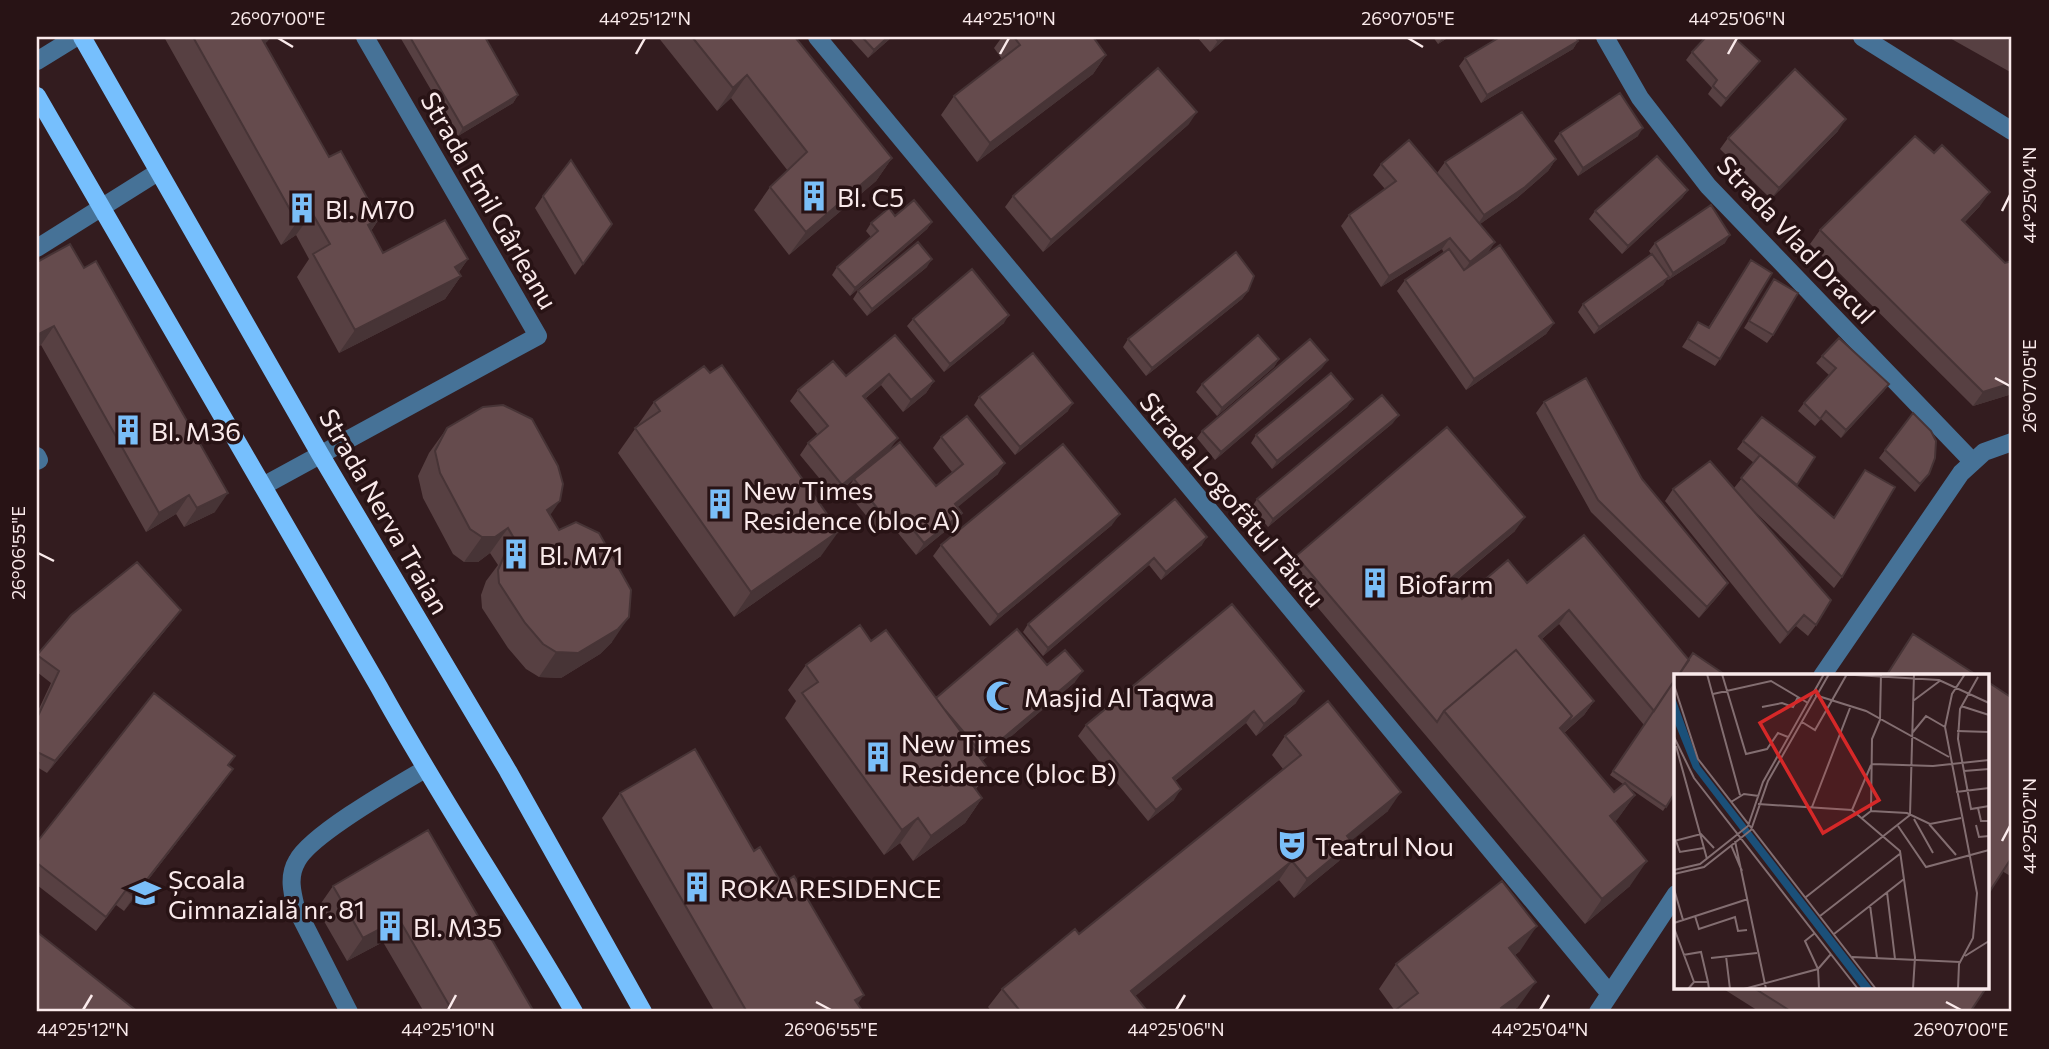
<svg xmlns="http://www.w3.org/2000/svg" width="2049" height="1049" viewBox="0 0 2049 1049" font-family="Commissioner,sans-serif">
	<rect width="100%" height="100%" fill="#331c1f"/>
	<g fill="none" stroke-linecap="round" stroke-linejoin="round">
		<!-- minor -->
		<path stroke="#467297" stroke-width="18" d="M817 37 1610 994
			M1605 37 1640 98 1708 186 1972 461
			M1862 37 2012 131
			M37 61 76 37
			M37 248 158 172
			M37 456 39 460 37 461
			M263 486 538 336 365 37
			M1822 676 1961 473 1984 452 2012 442
			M349 1012 296 908C292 892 288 876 297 861 310 835 396 786 425 769
			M1598 1012 1676 894"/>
		<!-- major -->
		<path stroke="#76bffd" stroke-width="18" d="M82 37 320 454 508 771 643 1012
			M37 96 379 687C440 798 511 903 574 1012"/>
	</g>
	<!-- wall -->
	<path fill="#574042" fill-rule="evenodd" d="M164 37H271L265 43 329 157 379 219 371 231 383 253 468 259 459 272 461 276 445 299 339 353 297 277 309 259 296 235 281 245Z
		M400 37H485L518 95 513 103 458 136Z
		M658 37H795L892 158 876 181 789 255 754 210 770 187 788 171 731 98 717 111Z
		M849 37H892L868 58Z
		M1002 37H1093L1106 55 1093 74 977 162 941 115 954 96 1002 59 994 48Z
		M1197 37H1227L1210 52Z
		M1433 37H1449L1438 44Z
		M1948 37H2012V73Z
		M1578 41 1573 49 1481 103 1459 66 1465 58Z
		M1692 52 1754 69 1721 107 1708 94 1712 88 1686 60Z
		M1189 124 1043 252 1005 207 1013 196Z
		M1838 131 1771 199 1720 149 1728 138Z
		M1560 133 1638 136 1578 176 1554 141Z
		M1556 159 1548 171 1517 198 1480 224 1487 253 1554 323 1546 334 1466 390 1397 291 1405 280 1444 253 1442 249 1381 287 1341 226 1349 215 1385 189 1373 175 1381 164 1437 173 1445 162Z
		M1688 190 1682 198 1622 254 1589 219 1595 211Z
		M543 196 612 224 575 275 535 208Z
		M1980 206 1964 223 2005 263 2012 261V394L1973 406 1810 244 1820 230Z
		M895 216 932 222 927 229 850 296 832 275 837 267 871 237 866 231 871 223Z
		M1655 243H1725L1668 280 1667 279 1663 285 1594 334 1578 312 1583 304 1651 254 1649 251Z
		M1751 260 1720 359 1715 366 1682 347 1698 322 1708 328Z
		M37 262 215 512 184 527 176 514 146 532 41 345 37 347Z
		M927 267 867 316 853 299 858 291Z
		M1774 279 1773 335 1767 343 1744 328Z
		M1248 291 1242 299 1146 376 1123 347 1128 339Z
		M913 319 1004 323 944 372 907 326Z
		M895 335 934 381 926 393 903 412 881 385 865 399 890 449 834 496 800 455 808 443 818 435 790 401 798 390 846 376Z
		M1822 356 1889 384 1883 392 1841 438 1821 419 1815 426 1798 411 1804 403 1829 375 1816 363Z
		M1279 359 1274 367 1217 416 1196 392 1202 384Z
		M1322 368 1215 460 1197 438 1202 431Z
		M979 397 1068 411 1015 455 974 405Z
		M1353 399 1347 407 1272 469 1251 443 1256 435Z
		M654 402 821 556 734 617 618 453Z
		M1544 402 1642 479 1728 583 1720 594 1699 618 1591 512 1536 413Z
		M1393 423 1268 527 1252 507 1257 499Z
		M447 428 550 515 612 642 600 654 561 678 539 677 526 669 508 648 482 608 481 595 486 581 498 565 490 553 478 562H464L453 554 423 498 418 476 429 453Z
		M941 437 998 474 957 507 954 524 916 555 889 522 878 530 846 491 854 479 936 486 952 472 933 448Z
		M1743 441 1815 457 1796 486 1842 577 1834 588 1745 502 1816 625 1808 636 1796 626 1780 644 1665 501 1673 489 1734 488 1754 463 1737 449Z
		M1885 450 1929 474 1915 492 1879 458Z
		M1175 499 1202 545 1161 580 1149 565 1043 656 1023 632 1028 624Z
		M1112 525 990 626 933 556 941 545Z
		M1515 531 1451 585 1462 599 1527 583 1689 659 1676 791 1663 811 1628 787 1635 795 1615 822 1630 886 1585 924 1286 570 1296 556ZM1559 624 1644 725 1610 775 1623 784 1614 792 1564 733 1584 715 1594 701 1542 639Z
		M181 610 173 621 47 773 37 767V713L51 683 37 672V655Z
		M871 641 936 698 1047 665 1075 682 982 761 989 770 976 789 982 798 965 823 913 861 900 843 884 855 785 718 796 701 788 690 806 665Z
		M2012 698V877L2002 871Z
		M1296 703 1256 736 1246 723 1175 781 1174 800 1148 821 1078 736 1086 725Z
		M1285 736 1388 811 1351 840 1352 842 1339 861 1294 898 1279 880 1135 996 1148 1012H992L988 1007 1002 989 1079 934 1283 769 1272 755Z
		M235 756 228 765 223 783 124 911 116 905 96 931 37 885V842Z
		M620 793 754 851 782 884 862 1012H715L602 818Z
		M428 830 534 1012H424L383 942 347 961 317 909 333 886Z
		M1520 951 1515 955 1518 1007 1511 1012H1393L1395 1011 1379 989 1396 964Z
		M1722 988H1986L1970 1012H1760Z"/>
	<!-- shaded-wall -->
	<path fill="#473436" d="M257 37H271L267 42 243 56Z
		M888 37H892L868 58 874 50Z
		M1223 37H1227L1210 52 1218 41Z
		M1443 37H1449L1438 44Z
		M1578 41 1573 49 1481 103 1487 95Z
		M1106 55 1093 74 977 162 990 143Z
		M1760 61 1754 69 1721 107 1726 99Z
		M747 75 731 98 717 111 733 88Z
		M518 95 513 103 458 136 463 128Z
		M1197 112 1189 124 1043 252 1051 240Z
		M1846 119 1838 131 1771 199 1779 188Z
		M1643 128 1638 136 1578 176 1583 168Z
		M892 158 876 181 789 255 806 232Z
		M1556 159 1548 171 1517 198 1476 227 1484 215Z
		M1688 190 1682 198 1622 254 1628 246Z
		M1990 192 1980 206 1952 235 1962 220Z
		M312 213 296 235 281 245 297 222Z
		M379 219 363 242 368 225Z
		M932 222 927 229 850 296 855 288Z
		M1730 235 1725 243 1668 280 1673 273Z
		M1450 238 1442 249 1381 287 1389 276Z
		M1495 242 1488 253 1462 273 1470 262Z
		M468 259 454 279 461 276 445 299 339 353 355 330Z
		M932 259 927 267 867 316 872 309Z
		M1669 277 1663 285 1594 334 1599 327Z
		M1248 291 1242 299 1146 376 1152 368Z
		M1009 315 1004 323 944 372 950 364Z
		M1554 323 1546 334 1466 390 1474 379Z
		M54 326 41 345 37 347V335Z
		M1279 359 1274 367 1217 416 1222 408Z
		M1328 360 1322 368 1215 460 1221 452Z
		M889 374 881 385 855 407 863 396Z
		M934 381 926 393 903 412 911 400Z
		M2012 383V394L1973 406 1983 392Z
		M1889 384 1883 392 1841 438 1846 430Z
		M1353 399 1347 407 1272 469 1277 461Z
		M1073 403 1068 411 1015 455 1020 447Z
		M1399 415 1393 423 1268 527 1273 519Z
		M898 438 890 449 834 496 842 485Z
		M1005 463 998 474 947 516 955 504Z
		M228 493 215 512 184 527 197 508Z
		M189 495 176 514 146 532 159 513Z
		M560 501 542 527 547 510Z
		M897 510 889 522 878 530 886 519Z
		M962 513 954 524 916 555 924 543Z
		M1120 514 1112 525 990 626 998 615Z
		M1525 517 1515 531 1438 595 1448 581Z
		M508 528 490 553 478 562H464L482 537Z
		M839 531 821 556 734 617 751 592Z
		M1207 537 1202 545 1161 580 1166 572Z
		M1154 558 1149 565 1043 656 1048 648Z
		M1728 583 1720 594 1699 618 1707 607Z
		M181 610 173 621 47 773 55 761Z
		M1569 610 1559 624 1529 650 1539 636Z
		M1804 615 1796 626 1780 644 1788 633Z
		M629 617 612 642 600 654 561 678 539 677 556 652Z
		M1083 671 1075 682 975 767 983 755Z
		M1304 691 1296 703 1256 736 1264 724Z
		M1594 701 1584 715 1554 741 1560 728 1572 716Z
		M1254 711 1246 723 1165 789 1173 778Z
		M233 769 223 783 124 911 134 896Z
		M989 770 971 795V783Z
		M1181 789 1174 800 1148 821 1156 810Z
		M1401 792 1388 811 1334 855 1347 836Z
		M1635 795 1617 820 1592 841 1610 816Z
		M982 798 965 823 913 861 931 836Z
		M918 818 900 843 884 855 902 830Z
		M1352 842 1339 861 1294 898 1307 879Z
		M1292 861 1279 880 1118 1010 1131 991Z
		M1647 861 1630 886 1585 924 1602 899Z
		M399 919 383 942 347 961 363 938Z
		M1537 926 1520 951 1492 973 1509 948Z
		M1536 982 1518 1007 1511 1012H1498L1501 1008Z
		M864 995 852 1012 855 1000Z"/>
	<!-- building -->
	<path fill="#654b4d" stroke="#473436" stroke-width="2" d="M193 37H261L329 157 341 151 379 219 368 225 383 253 445 220 468 259 455 267 461 276 355 330 313 254 330 244 312 213 297 222Z
		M410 37H485L518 95 463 128Z
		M692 37H795L892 158 806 232 770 187 807 152 747 75 733 88Z
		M862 37H888L874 50Z
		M1014 37H1093L1106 55 990 143 954 96 1020 45Z
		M1215 37H1223L1218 41Z
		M1500 37H1576L1578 41 1487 95 1465 58Z
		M1706 37H1727L1729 38 1734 37 1760 61 1726 99 1713 86 1717 80 1692 52Z
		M2004 37H2012V41Z
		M1158 68 1197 112 1051 240 1013 196Z
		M1795 69 1846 119 1779 188 1728 138Z
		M1620 93 1643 128 1583 168 1560 133Z
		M1522 112 1556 159 1525 187 1484 215 1445 162Z
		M1915 136 1934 153 1942 145 1990 192 1962 220 2005 263 2012 261V383L1983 392 1820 230Z
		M1409 140 1495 242 1470 262 1450 238 1389 276 1349 215 1396 181 1381 164Z
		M1657 156 1688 190 1628 246 1595 211Z
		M571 160 612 224 583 264 543 196Z
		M914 200 932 222 855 288 837 267 878 231 871 223 889 208 895 216Z
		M1711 205 1730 235 1673 273 1655 243Z
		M918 242 932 259 872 309 858 291Z
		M70 244 84 268 96 261 228 493 197 508 189 495 159 513 54 326 37 335V262Z
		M1500 245 1554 323 1474 379 1405 280 1449 249 1464 270Z
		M1236 252 1254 276 1248 291 1152 368 1128 339Z
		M1652 254 1669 277 1599 327 1583 304Z
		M1751 260 1772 273 1720 359 1688 339 1698 322 1709 328Z
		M972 269 1009 315 950 364 913 319Z
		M1774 279 1798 293 1773 335 1749 321Z
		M895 335 934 381 911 400 889 374 863 396 898 438 842 485 808 443 828 426 798 390 833 361 846 376Z
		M1258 335 1279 359 1222 408 1202 384Z
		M1839 338 1889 384 1846 430 1826 411 1820 419 1804 403 1836 368 1822 356Z
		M1310 339 1328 360 1221 452 1202 431Z
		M1033 353 1073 403 1020 447 979 397Z
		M722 365 839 531 751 592 635 428 660 411 654 402 704 366 710 373Z
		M1331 373 1353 399 1277 461 1256 435Z
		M1586 378 1642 479 1728 583 1707 607 1598 500 1544 402Z
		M1382 395 1399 415 1273 519 1257 499Z
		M503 405 532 419 558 466 563 484 560 501 547 510 559 530 576 522 599 533 631 590 629 617 618 629 578 653 556 652 543 644 525 623 499 583 498 570 504 556 519 547 508 528 495 537H482L470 529 440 473 435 451 447 428 483 407Z
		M1913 413 1931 431 1936 441 1935 458 1929 474 1920 484 1885 450Z
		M967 416 1005 463 955 504 962 513 924 543 897 510 886 519 854 479 900 442 936 486 963 464 941 437Z
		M1762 417 1815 457 1797 485 1743 441Z
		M1447 427 1525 517 1448 581 1462 599 1508 560 1527 583 1584 535 1689 660 1678 676H1676V678L1654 711 1569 610 1539 636 1594 701 1564 727 1572 716 1516 650 1444 711 1437 722 1296 556Z
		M1063 444 1120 514 998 615 941 545Z
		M1760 455 1834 518 1865 470 1895 487 1842 577 1741 478Z
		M1710 461 1831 600 1816 625 1804 615 1788 633 1673 489Z
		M1175 499 1207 537 1166 572 1154 558 1048 648 1028 624Z
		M137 562 181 610 55 761 37 752V718L59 671 37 655 71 615Z
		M1232 604 1304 691 1264 724 1254 711 1173 778 1181 789 1156 810 1086 725Z
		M860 625 871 641 886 630 989 770 971 783 982 798 931 836 918 818 902 830 802 693 818 682 806 665Z
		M1017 629 1047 665 1065 650 1083 671 983 755 945 710 936 698Z
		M1913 634 1978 676H1886Z
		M1516 650 1572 716 1560 728 1614 792 1625 783 1635 795 1610 816 1647 861 1602 899 1444 711Z
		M1693 653 1727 676H1678Z
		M1676 678V791L1666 807 1613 771Z
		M1988 682 2012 698V857L1988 894Z
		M154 693 235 756 228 765 233 769 134 896 126 890 106 917 37 863V842Z
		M1328 701 1401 792 1347 836 1352 842 1307 879 1292 861 1131 991 1148 1012H1021L1002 989 1075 929 1079 934 1301 755 1285 736Z
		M695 749 754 851 760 847 782 884 794 876 864 995 855 1000 863 1012H747L620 793Z
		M428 830 534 1012H453L399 919 363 938 333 886Z
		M1502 881 1537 926 1509 948 1536 982 1501 1008 1504 1012H1393L1418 993 1396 964Z
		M37 932 138 1012H37Z
		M1754 988H1986L1970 1012H1792Z"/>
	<!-- ticks -->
	<path fill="none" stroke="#faeaeb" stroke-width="2.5" d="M278 38 293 47M1408 38 1423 47M636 54 645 38M1000 54 1009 38M1728 54 1737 38M2002 211 2010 195M1995 378 2010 386M38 553 54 561M2002 841 2010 826M816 1002 831 1010M1946 1002 1961 1010M83 1010 92 995M448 1010 456 995M1176 1010 1185 995M1540 1010 1549 995"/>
	<!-- icons -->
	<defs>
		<g id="building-bare" transform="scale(2.415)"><path d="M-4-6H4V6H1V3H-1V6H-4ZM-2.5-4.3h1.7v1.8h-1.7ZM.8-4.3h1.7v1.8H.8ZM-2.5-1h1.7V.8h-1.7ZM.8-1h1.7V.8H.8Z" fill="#7abef8" stroke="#281315" stroke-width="2.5" paint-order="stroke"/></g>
		<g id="mosque-bare" transform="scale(2.415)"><path d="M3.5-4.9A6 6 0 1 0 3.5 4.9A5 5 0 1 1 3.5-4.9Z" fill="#7abef8" stroke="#281315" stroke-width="2.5" paint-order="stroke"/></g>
		<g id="theatre-bare" transform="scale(2.415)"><path d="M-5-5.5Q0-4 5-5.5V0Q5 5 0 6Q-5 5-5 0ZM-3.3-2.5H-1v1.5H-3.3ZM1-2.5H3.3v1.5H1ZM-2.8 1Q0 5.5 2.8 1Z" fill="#7abef8" stroke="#281315" stroke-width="2.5" paint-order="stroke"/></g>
		<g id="school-bare" transform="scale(2.415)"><path d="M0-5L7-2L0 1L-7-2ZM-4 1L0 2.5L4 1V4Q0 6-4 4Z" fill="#7abef8" stroke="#281315" stroke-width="2.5" paint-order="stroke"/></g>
	</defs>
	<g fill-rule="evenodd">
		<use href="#building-bare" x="814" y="196"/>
		<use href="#building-bare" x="302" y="208"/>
		<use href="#building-bare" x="128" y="430"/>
		<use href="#building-bare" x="720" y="504"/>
		<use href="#building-bare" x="516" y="554"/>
		<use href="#building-bare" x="1375" y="583"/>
		<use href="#mosque-bare" x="1001" y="696"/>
		<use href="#building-bare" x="878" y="757"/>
		<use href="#theatre-bare" x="1292" y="845"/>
		<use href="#building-bare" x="697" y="887"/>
		<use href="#school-bare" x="145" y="893"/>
		<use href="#building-bare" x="390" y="926"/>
	</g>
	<g text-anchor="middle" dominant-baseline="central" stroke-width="7" stroke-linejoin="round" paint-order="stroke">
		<!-- poi labels -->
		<g font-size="26" fill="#faeaeb" stroke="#281315" text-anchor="start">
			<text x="837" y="196">Bl. C5</text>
			<text x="325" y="208">Bl. M70</text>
			<text x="151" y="430">Bl. M36</text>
			<text x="743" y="489">New Times<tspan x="743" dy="30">Residence (bloc A)</tspan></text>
			<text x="539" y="554">Bl. M71</text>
			<text x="1398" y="583">Biofarm</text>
			<text x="1024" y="696">Masjid Al Taqwa</text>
			<text x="901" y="742">New Times<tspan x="901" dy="30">Residence (bloc B)</tspan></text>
			<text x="1315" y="845">Teatrul Nou</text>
			<text x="168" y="878">Școala<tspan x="168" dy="30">Gimnazială nr. 81</tspan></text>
			<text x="720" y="887">ROKA RESIDENCE</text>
			<text x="413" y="926">Bl. M35</text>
		</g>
		<!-- street labels -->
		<g font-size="26" fill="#faeaeb" stroke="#281315">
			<text transform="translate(490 200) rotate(60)">Strada Emil Gârleanu</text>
			<text transform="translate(1797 239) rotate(47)">Strada Vlad Dracul</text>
			<text transform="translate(1233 499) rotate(50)">Strada Logofătul Tăutu</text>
			<text transform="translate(385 511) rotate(60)">Strada Nerva Traian</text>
		</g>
	</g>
	<!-- overview -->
	<g transform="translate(1674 674)">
		<rect width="315" height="315" fill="#331c1f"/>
		<path d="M0 21 26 92 199 315H188L19 94 0 47Z" fill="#1b5079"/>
		<path fill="none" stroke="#836e71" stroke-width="2" d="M33 0 66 121M48 0 72 80 93 75 104 59 114 63M164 0 265 6 315 29M304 3 286 35 284 65 297 135 315 132M0 11 24 85 202 315M39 20 97 7 134 29M141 21 192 37 275 83M239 27 267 6M287 32 315 41M88 33 108 29 119 33 124 23M128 48 141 56 173 0M283 57 315 58M239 58 252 42 271 53M0 63 20 104 184 315M2 72 33 185M198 90 259 92 315 86M290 97 315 95M282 118 315 114M57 128 70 120 85 122M84 130 178 136 226 177 241 283 239 315M138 133 176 34M304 134 307 147H315M178 136 197 91M197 137 198 65 206 46 207 0M236 141 240 0M188 144 197 137 233 139 256 150 287 144M240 145 259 179M255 150 282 181M302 151 305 163 315 162M224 152 252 193 315 176M0 167 27 160 40 174M2 167 6 178 30 174M61 167 92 315M57 171 68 197M0 196 26 190 74 152 89 108 150 0M0 200 30 193 77 156 94 107 155 0M0 215 9 246M213 218 221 285M132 223 236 141M196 231 203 284M21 242 25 255 61 243 64 257 73 256M146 242 227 179M0 249 74 225M0 254 20 308M141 259 131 267 144 295 145 315M160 260 230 205M9 281 27 278 34 308M52 282 56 315M291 282 315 267M178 283 286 288M37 284 83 279M14 315 20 308H34L35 315M70 315 144 295 157 280M284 315 285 290 299 264 303 219 271 53 278 20 291 0"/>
		<path fill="#d62828" fill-opacity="0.15" stroke="#d62828" stroke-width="3.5" d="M142 17 205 126 149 159 86 49Z"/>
		<rect width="315" height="315" fill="none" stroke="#faeaeb" stroke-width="3.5"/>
	</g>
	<!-- border -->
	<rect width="2049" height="1049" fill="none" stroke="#281315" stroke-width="77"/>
	<rect x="38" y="38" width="1972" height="972" fill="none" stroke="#faeaeb" stroke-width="2.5"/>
	<g font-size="18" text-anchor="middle" fill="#faeaeb">
		<text x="278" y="25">26°07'00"E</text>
		<text x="645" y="25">44°25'12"N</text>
		<text x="1009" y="25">44°25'10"N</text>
		<text x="1408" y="25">26°07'05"E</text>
		<text x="1737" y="25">44°25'06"N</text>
		<text transform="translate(2030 195) rotate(-90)" y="6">44°25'04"N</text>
		<text transform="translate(2030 386) rotate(-90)" y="6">26°07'05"E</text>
		<text transform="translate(19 553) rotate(-90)" y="6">26°06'55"E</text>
		<text transform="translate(2030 826) rotate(-90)" y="6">44°25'02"N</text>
		<text x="83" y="1036">44°25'12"N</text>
		<text x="448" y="1036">44°25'10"N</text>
		<text x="831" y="1036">26°06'55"E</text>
		<text x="1176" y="1036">44°25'06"N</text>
		<text x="1540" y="1036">44°25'04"N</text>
		<text x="1961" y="1036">26°07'00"E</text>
	</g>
</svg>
